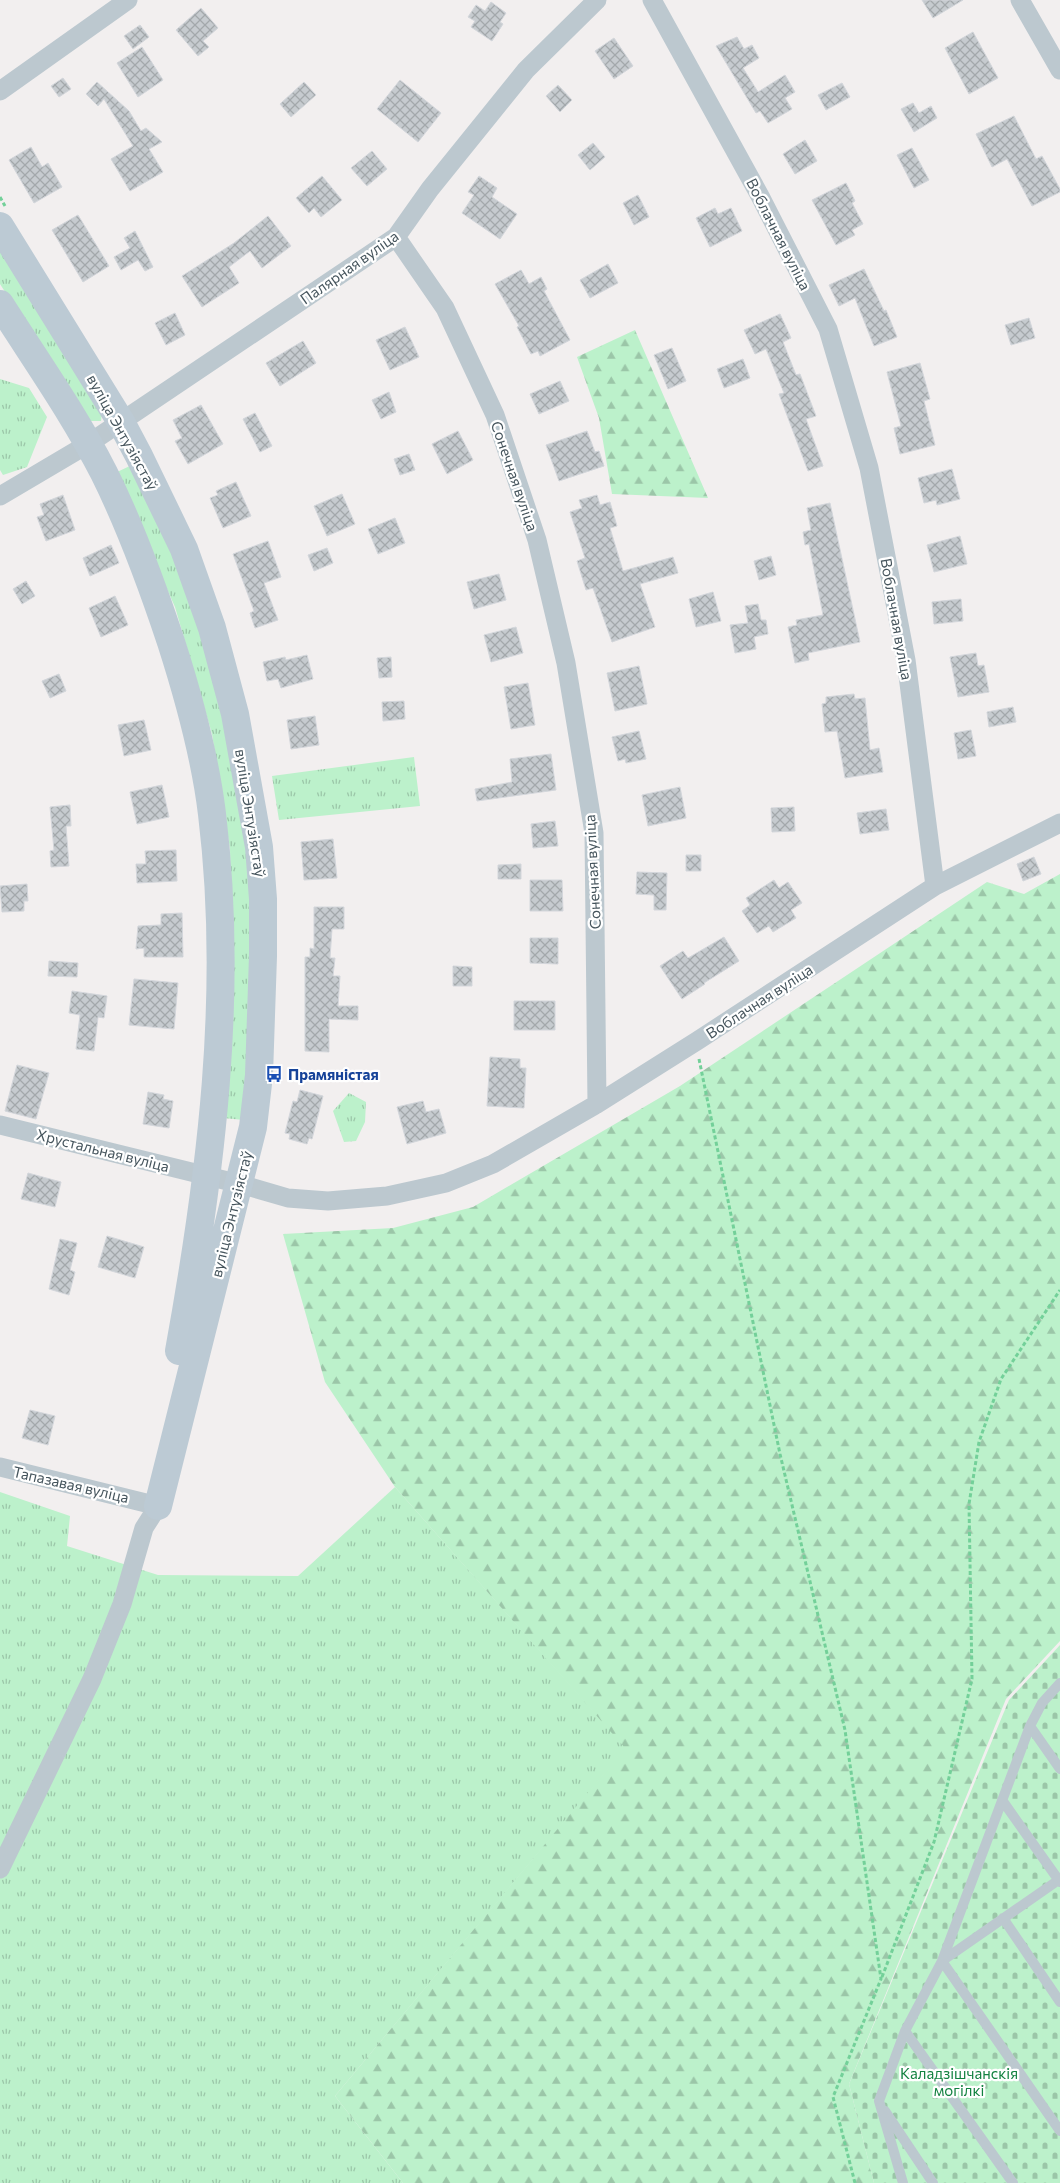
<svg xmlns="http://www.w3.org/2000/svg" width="1060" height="2183" viewBox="0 0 1060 2183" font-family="Commissioner,sans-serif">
	<defs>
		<pattern id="grass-tufts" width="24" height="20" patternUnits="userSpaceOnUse" patternTransform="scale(1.25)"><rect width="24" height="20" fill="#bcf1cb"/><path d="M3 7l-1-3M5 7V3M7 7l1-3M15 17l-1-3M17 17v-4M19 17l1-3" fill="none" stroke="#9bc6a8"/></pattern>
		<pattern id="forest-firs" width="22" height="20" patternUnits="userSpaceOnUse" patternTransform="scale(1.25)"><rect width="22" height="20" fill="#bcf1cb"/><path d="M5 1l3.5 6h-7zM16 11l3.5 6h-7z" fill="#9bc6a8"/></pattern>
		<pattern id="cemetery-stones" width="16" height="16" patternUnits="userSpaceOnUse" patternTransform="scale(1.25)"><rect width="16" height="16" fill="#bcf1cb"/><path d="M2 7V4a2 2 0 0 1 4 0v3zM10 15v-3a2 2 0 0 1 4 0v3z" fill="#9bc6a8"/></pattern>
		<pattern id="building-cross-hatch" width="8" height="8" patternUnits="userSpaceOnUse" patternTransform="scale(1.25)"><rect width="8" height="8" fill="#c6cbcf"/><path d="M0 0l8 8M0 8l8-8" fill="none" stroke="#a3a8ab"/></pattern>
	</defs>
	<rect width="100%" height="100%" fill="#f2efef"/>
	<!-- grass -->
	<path fill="url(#grass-tufts)" d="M0 245 102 412 101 421H87L0 284Z
		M0 379 29 388 47 417 27 467 3 475 0 470Z
		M134 464 195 599 251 844 255 952 244 1120 223 1118 232 959 230 849 212 734 175 607 115 473Z
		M414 757 420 806 279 820 272 776Z
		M349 1093 366 1102 365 1122 356 1141 344 1142 333 1111Z
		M395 1487 626 1748 335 2096 403 2183H0V1492L70 1516 67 1546 158 1575 298 1576Z"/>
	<!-- forest -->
	<path fill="url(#forest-firs)" d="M635 330 708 498 612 494 599 418 577 357Z
		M1060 874V1641L1006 1699 849 2084 874 2183H403L335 2096 625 1748 395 1487 325 1382 283 1234 393 1228 473 1207 680 1086 987 882 1024 894Z"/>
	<!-- cemetery -->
	<path fill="url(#cemetery-stones)" d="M1060 1645V2183H874L849 2084 1009 1700Z"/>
	<!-- building -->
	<path fill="url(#building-cross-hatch)" stroke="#d3d6db" d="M922 0H963L933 18Z
		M491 2 506 13 500 22 503 24 492 41 471 27 475 21 468 17 476 5 485 11Z
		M201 8 218 28 203 41 209 47 198 56 176 30Z
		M140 25 149 37 133 49 124 36Z
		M973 32 998 78 969 94 945 48Z
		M737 37 744 49 752 45 759 58 743 68 758 92 785 75 795 92 785 98 792 109 768 123 760 111 756 113 716 46Z
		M614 38 633 66 614 79 595 51Z
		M142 47 163 80 138 97 117 63Z
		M63 78 71 89 59 97 51 86Z
		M400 80 441 113 418 142 377 109Z
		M97 82 129 111 141 131 146 128 162 142 149 149 163 172 130 191 111 159 133 146 104 99 98 106 86 94Z
		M304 82 316 95 291 117 280 104Z
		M842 83 850 97 826 110 818 95Z
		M558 85 572 100 560 112 546 96Z
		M913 103 919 113 931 106 937 118 914 132 901 109Z
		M1014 116 1036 159 1042 156 1060 189V192L1032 206 1007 159 992 167 976 134Z
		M805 140 817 161 795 174 783 154Z
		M593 143 605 157 590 170 578 155Z
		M31 147 42 167 48 163 62 187 34 203 9 160Z
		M912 148 929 180 914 188 897 155Z
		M372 151 387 169 367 186 351 168Z
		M322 176 342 200 321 217 314 208 309 213 296 198Z
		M479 176 497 188 492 197 517 214 500 239 462 213 474 195 468 192Z
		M846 183 855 201 852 203 863 224 852 230 855 235 836 245 812 200Z
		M638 195 649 217 634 225 623 203Z
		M715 208 718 214 731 208 742 231 710 247 696 218Z
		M78 215 109 266 83 282 52 230Z
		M268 216 291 246 262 268 250 251 229 267 239 283 202 307 182 276 234 243Z
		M135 231 153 267 145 271 138 260 121 270 114 257 130 248 124 238Z
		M608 264 618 283 590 298 580 280Z
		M864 269 884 311 886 310 897 337 874 346 855 298 839 306 829 285Z
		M521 270 529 284 541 277 547 289 544 291 570 340 540 356 538 351 531 354 517 327 519 326 495 284Z
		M175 313 185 335 166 345 155 323Z
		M780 314 791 338 783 342 796 375 800 374 816 416 806 419 823 466 808 471 779 394 784 393 766 349 755 354 744 330Z
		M1029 318 1035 338 1011 345 1005 325Z
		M405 327 419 357 390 370 376 340Z
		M303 341 316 363 280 386 266 363Z
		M672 348 686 381 668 389 654 355Z
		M743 359 750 378 724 388 717 369Z
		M920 363 930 399 924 401 935 445 900 454 894 428 901 426 887 372Z
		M560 381 569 401 539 414 530 394Z
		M389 392 396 412 381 419 372 400Z
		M201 405 223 444 188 464 175 441 182 438 173 420Z
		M255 413 272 446 260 452 243 419Z
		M458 431 473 460 447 474 432 444Z
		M587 431 595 452 599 451 604 466 559 481 546 445Z
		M409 454 415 470 400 475 394 459Z
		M952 469 960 499 937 505 936 500 924 503 918 478Z
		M236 482 251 516 223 528 210 498 218 495 216 491Z
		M342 494 355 524 327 536 314 506Z
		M63 495 75 530 46 541 37 517 44 515 40 504Z
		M597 495 600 505 610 502 617 526 610 528 623 571 673 557 678 573 640 584 655 627 612 642 593 588 586 590 577 561 585 558 570 512 582 508 579 500Z
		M830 503 860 642 808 653 809 660 795 663 788 627 797 625 796 620 823 615 809 544 805 545 803 532 811 530 807 508Z
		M395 518 405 543 378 554 368 529Z
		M960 536 967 564 934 572 927 545Z
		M268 541 281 577 264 583 278 620 255 628 250 613 254 611 233 554Z
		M111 545 119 563 90 576 83 558Z
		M327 548 333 563 314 571 308 555Z
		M771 556 776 575 759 580 754 561Z
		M499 574 506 600 474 609 467 582Z
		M26 581 35 596 22 604 13 589Z
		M713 592 721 621 696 627 689 599Z
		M115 596 128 625 101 637 89 608Z
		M961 599 963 621 934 624 932 602Z
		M758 604 761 620H766L768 634 754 637 756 649 735 653 730 625 748 623 745 606Z
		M516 627 523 653 491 662 484 635Z
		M976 653 978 666 984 665 989 692 958 697 950 657Z
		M307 655 313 679 281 688 278 679 267 681 263 662 285 657 286 660Z
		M391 657 392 677 379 678 377 658Z
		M639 666 647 704 615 711 607 673Z
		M59 674 66 691 50 698 42 681Z
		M528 683 535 725 511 729 504 687Z
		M854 694 855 699 865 698 870 750 879 748 883 772 845 778 837 731 825 732 822 704 826 703V697Z
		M404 701 405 719 383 721 382 702Z
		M1013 707 1016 722 989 727 987 712Z
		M315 716 319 745 291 749 287 720Z
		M144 720 151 750 124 756 118 725Z
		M971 730 976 756 958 759 954 733Z
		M639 731 646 759 626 763 625 759 618 761 612 737Z
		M551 754 556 790 477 801 475 789 512 782 510 759Z
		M162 785 169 817 137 824 130 792Z
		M680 787 686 818 648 826 642 795Z
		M70 805 71 826H66L69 866 51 867 50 851 54 850 50 807Z
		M794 807 795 831 772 832 771 808Z
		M886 809 889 830 860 834 857 813Z
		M555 821 558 846 533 848 531 824Z
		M333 839 337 878 304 880 301 842Z
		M176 850 177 881 137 883 136 864H146L145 851Z
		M686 855H701V871H686Z
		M1034 857 1041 874 1023 881 1017 864Z
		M521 864V879H498V865Z
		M637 872 667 873 666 910H654V895L636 894Z
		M530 880H562L563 911H530Z
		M774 880 779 888 788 882 802 903 791 910 796 918 773 932 769 926 757 933 742 911 750 905 746 898Z
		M27 884 28 901H24V911L2 912 0 886Z
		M314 907H344V929H332L330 958H335L333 976H340L338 1006H358V1020L329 1019V1052L305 1051V957H310V948L314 949Z
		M182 913 183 957H144V948L136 949 138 926 161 925V914Z
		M724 937 739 961 704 983 705 984 682 999 660 966 683 951 688 958Z
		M530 938H558V964L530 963Z
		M49 961 78 963 77 977 48 976Z
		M453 966 472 967V986H453Z
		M134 979 178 983 174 1029 129 1025Z
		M72 991 107 996 104 1018 98 1017 94 1051 76 1049 80 1015 69 1013Z
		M514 1001H555V1030H514Z
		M490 1057 520 1059V1068H526L524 1108 487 1106Z
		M17 1065 49 1073 36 1119 5 1111Z
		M300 1090 323 1096 312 1139 309 1138 307 1144 289 1139 290 1134 285 1133 293 1101 297 1102Z
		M148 1092 164 1095 163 1099 173 1101 169 1128 143 1124Z
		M423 1101 426 1112 439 1109 446 1133 407 1144 397 1107Z
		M28 1173 61 1182 55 1207 21 1199Z
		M107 1236 144 1247 135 1278 98 1267Z
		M60 1239 77 1243 70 1270 75 1272 69 1295 49 1289Z
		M30 1410 55 1416 48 1445 22 1438Z"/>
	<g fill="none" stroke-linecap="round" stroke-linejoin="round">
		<!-- path -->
		<path stroke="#73d099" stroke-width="3" stroke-dasharray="4 2.5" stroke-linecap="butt" d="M0 197 5 206
			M699 1059 780 1454 845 1730 881 1979 833 2097 855 2183
			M882 1977 934 1842 972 1679 969 1504 979 1442 1001 1379 1060 1290"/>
		<!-- lane -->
		<path stroke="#bcc8cf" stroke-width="10" d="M1030 1726 1060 1769
			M1002 1800 1060 1882
			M1060 1879 942 1961 1060 2131
			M1003 1918 1060 2002
			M905 2031 1013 2183
			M885 2111 933 2183
			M903 2183 879 2101 905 2031 942 1961 1030 1726 1042 1703 1060 1683"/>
		<!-- street -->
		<path stroke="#bcc8cf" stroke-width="19" d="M652 0 760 196 828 329 869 468 906 660 935 886
			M1020 0 1060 70
			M0 91 128 0
			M396 237 445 308 495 415 537 540 566 663 594 833 597 1104
			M0 496 88 444 396 237 430 189 526 70 597 0
			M0 1125 240 1184 288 1198 328 1201 387 1196 446 1183 493 1164 597 1104 697 1041 935 886 1060 823
			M0 1467 158 1506 144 1528 122 1604 92 1679 0 1869"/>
		<!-- secondary -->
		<path stroke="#bccad4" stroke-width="28" d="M0 226 121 422 139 456 184 549 212 628 235 714 259 847 263 899V956L259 1075 253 1127 158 1506
			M0 304C35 359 74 414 104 473 131 527 152 585 171 642 189 698 205 755 212 814 234 993 211 1175 179 1351"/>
	</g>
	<!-- icons -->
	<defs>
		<g id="bus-bare" transform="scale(1.35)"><path d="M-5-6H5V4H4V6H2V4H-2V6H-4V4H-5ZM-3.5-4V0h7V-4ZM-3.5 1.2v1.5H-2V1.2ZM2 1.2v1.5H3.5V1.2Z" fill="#1a4fb4" stroke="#fff" stroke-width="2.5" paint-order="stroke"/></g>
	</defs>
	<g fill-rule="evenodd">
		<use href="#bus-bare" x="274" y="1074"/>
	</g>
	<g text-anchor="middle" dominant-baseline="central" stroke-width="4.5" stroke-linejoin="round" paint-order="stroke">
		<!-- street labels -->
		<g font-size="15" fill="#46555d" stroke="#fff">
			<text transform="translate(779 234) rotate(63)">Воблачная вуліца</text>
			<text transform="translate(349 267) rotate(-35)">Палярная вуліца</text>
			<text transform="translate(123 432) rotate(61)">вуліца Энтузіястаў</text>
			<text transform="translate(515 476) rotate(71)">Сонечная вуліца</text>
			<text transform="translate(897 619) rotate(80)">Воблачная вуліца</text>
			<text transform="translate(251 813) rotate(81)">вуліца Энтузіястаў</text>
			<text transform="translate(592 872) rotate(-93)">Сонечная вуліца</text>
			<text transform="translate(759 1001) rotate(-33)">Воблачная вуліца</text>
			<text transform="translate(103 1150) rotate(14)">Хрустальная вуліца</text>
			<text transform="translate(231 1214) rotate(-76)">вуліца Энтузіястаў</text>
			<text transform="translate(71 1484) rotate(13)">Тапазавая вуліца</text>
		</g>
		<!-- transit labels -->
		<g font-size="15" font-weight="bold" fill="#164399" stroke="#fff" text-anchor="start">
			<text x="288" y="1074">Прамяністая</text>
		</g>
		<!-- park labels -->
		<g font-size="15" fill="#138240" stroke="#fff">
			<text x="959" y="2073">Каладзішчанскія<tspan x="959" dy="17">могілкі</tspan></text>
		</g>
	</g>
</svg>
